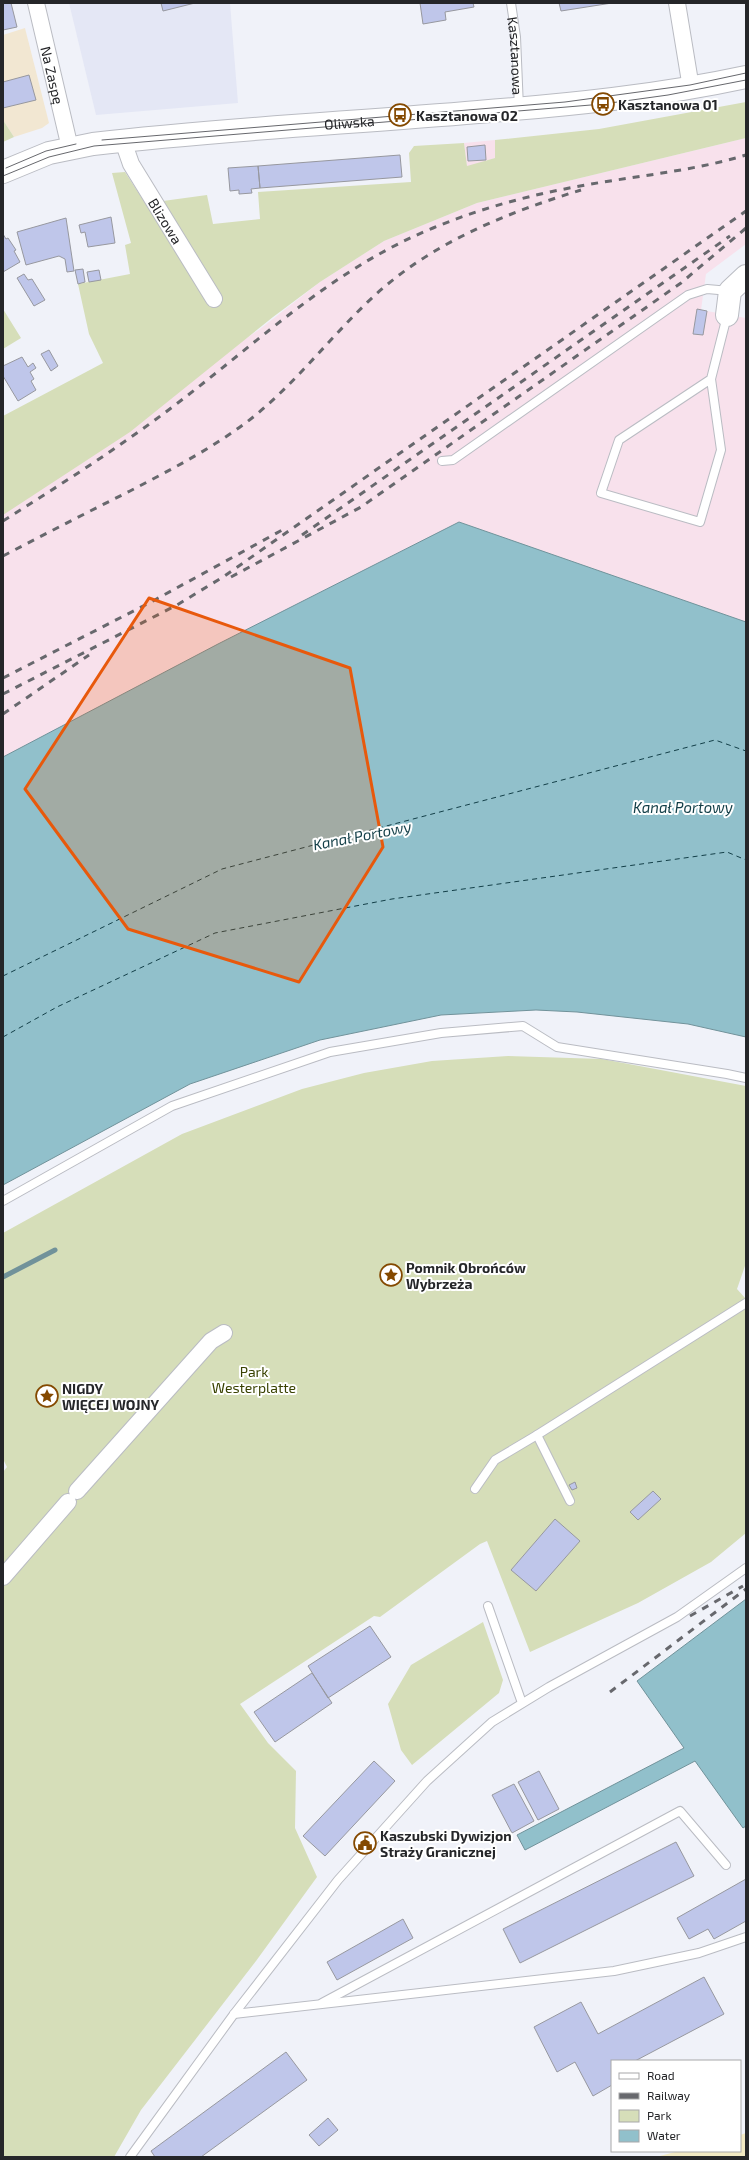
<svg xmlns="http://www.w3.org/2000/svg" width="749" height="2160" viewBox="0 0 749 2160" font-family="'Exo 2',sans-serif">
	<rect width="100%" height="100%" fill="#f0f2f9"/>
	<!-- commercial -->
	<path fill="#f2e7d2" d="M25 28 49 123 42 128 14 137 3 120V35Z"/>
	<!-- industrial -->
	<path fill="#f8e1ec" d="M746 138V244L706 274 701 310 746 318V622L459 522 218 644 3 757V500L260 329 320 282 384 241 477 203Z
		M495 140V158L467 167 464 143Z"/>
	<!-- built -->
	<path fill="#e4e7f5" d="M69 3H230L238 103 96 115Z"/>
	<!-- green -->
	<path fill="#d6deb9" d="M746 102V138L477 203 384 241 320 282 273 317 130 432 3 515V416L103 363 89 334 78 284 130 274 125 245 131 243 112 173 125 172 205 296 163 201 207 195 213 224 260 219 258 192 411 182 409 153 414 146 464 143 467 166 495 158V140L599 129Z
		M3 120 14 137 3 142Z
		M3 309 21 338 3 349Z
		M508 1056 602 1059 746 1086V1263L737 1289 746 1299V1533L711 1562 638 1603 530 1652 487 1541 480 1544 380 1617 374 1616 240 1704 268 1743 296 1771 295 1828 317 1877 256 1961 141 2110 114 2157H3V1472L7 1467 3 1459V1233L182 1134 302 1089 364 1073 432 1061Z
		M483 1622 503 1680 499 1693 412 1765 401 1750 388 1704 411 1665Z"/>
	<!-- sand -->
	<path fill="#f2e9c3" d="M746 2133V2157H656L679 2151H740V2135Z"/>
	<!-- water -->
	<path fill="#91c0cb" stroke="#71929a" d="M459 522 746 622V1037L688 1024 577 1012 536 1010 441 1015 320 1040 190 1084 3 1185V757L218 644Z
		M746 1599V1826L743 1828 695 1761 525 1850 517 1835 684 1748 637 1681Z"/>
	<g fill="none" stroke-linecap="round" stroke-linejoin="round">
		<!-- stream -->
		<path stroke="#71929a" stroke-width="5" d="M3 1277 55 1250"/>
		<!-- ferry -->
		<path stroke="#133f48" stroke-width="1" stroke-dasharray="5 4" stroke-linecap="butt" d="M3 976 222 869 715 740 746 751
			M3 1037 57 1007 215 933 392 899 727 852 746 860"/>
	</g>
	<!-- building -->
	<path fill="#bfc6ea" stroke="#97989f" d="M3 3H11L17 27 3 30Z
		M161 3H195L163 11Z
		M420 3H473L474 7 445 12 446 20 423 24Z
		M559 3H612L561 11Z
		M29 75 36 100 3 108V82Z
		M485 145 486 160 468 161 467 147Z
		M400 155 402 177 260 188 258 166Z
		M258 166 260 188 251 189 252 193 239 194V190L230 191 228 168Z
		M111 217 115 243 88 247 85 232 81 233 79 225Z
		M66 218 74 271 67 272 65 259 59 256 26 265 17 232Z
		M3 234 6 239 8 238 16 250 14 251 20 262 3 272Z
		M83 269 85 282 78 284 75 270Z
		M99 270 101 280 89 282 87 272Z
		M24 274 28 280 32 279 45 300 34 306 17 278Z
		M697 309 707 311 703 335 693 334Z
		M49 350 58 366 51 371 41 354Z
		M22 357 28 367 33 363 36 368 30 372 34 379 31 381 36 390 18 401 3 376V366Z
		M575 1482 577 1488 572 1490 569 1485Z
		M653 1491 661 1499 638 1520 630 1512Z
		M555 1519 580 1541 536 1591 511 1570Z
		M370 1626 391 1657 328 1698 308 1666Z
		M312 1673 332 1703 275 1742 254 1712Z
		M374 1761 395 1781 325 1856 303 1836Z
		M539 1771 559 1809 538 1820 518 1782Z
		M514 1784 534 1821 512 1833 492 1795Z
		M676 1842 694 1876 520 1963 503 1929Z
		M746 1879V1921L714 1939 708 1929 689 1939 677 1918Z
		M403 1919 413 1938 337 1980 327 1962Z
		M704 1977 724 2014 635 2061H612V2085L593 2096 575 2062 557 2072 534 2027 581 2002 598 2034Z
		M286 2052 307 2080 201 2157H155L151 2151Z
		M328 2118 338 2130 319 2146 309 2135Z"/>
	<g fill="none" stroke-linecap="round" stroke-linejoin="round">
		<!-- lane casing -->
		<g stroke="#babcc3" stroke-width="10">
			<g id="lane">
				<path id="s1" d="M511 3 516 37 519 108"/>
				<path d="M711 379 721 450 700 522 601 493 619 440 711 379 727 316"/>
				<path d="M442 461 453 460 688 295 707 289 730 291"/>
				<path d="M3 1201 172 1106 330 1052 441 1033 523 1026 557 1047 727 1074 746 1078"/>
				<path d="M537 1435 746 1303"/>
				<path d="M475 1489 495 1460 537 1435 570 1501"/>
				<path d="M488 1606 522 1703"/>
				<path d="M322 2003 680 1811 726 1865"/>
				<path d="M234 2014 614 1971 699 1953 746 1937"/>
				<path d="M130 2157 234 2014 338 1880 427 1781 492 1722 549 1687 677 1617 746 1568"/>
			</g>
		</g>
		<!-- street casing -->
		<g stroke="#babcc3" stroke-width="18">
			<g id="street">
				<path id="s2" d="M36 3 70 148"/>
				<path d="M677 3 691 88"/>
				<path id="s3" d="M123 141 131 164 214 299"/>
				<path d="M77 1491 211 1341 224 1333"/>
				<path d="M3 1577 68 1502"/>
			</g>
		</g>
		<!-- secondary casing -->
		<g stroke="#babcc3" stroke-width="24">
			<g id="secondary">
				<path id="s4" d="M3 172 49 153 93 144C221 129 350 123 478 112 568 105 658 96 746 77"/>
			</g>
		</g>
		<!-- primary casing -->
		<g stroke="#babcc3" stroke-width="24">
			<path id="primary" d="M727 315 730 291 746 276"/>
		</g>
		<!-- lane -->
		<use href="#lane" stroke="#fff" stroke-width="8"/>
		<!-- street -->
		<use href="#street" stroke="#fff" stroke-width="16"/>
		<!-- secondary -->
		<use href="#secondary" stroke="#fff" stroke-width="22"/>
		<!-- primary -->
		<use href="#primary" stroke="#fff" stroke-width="22"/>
		<!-- tram -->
		<path stroke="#67686d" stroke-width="1" d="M102 140 565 102 690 85 746 73
			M6 168 46 151 76 144
			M3 176 49 157 94 146 603 104 668 95 746 80"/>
		<!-- rail -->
		<path stroke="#67686d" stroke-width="3" stroke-dasharray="7 7" stroke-linecap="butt" d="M3 521C63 483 123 445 179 402 263 338 333 269 433 228 479 209 526 196 575 187 632 176 690 172 746 155
			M302 535 730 236
			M3 556C45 534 88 512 130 491 172 469 215 447 252 418 297 382 331 336 373 297 431 243 506 213 581 190
			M231 577 361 507 681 283 746 228
			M3 678 153 601 284 529
			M3 694 177 605 223 577 746 211
			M3 714 89 655
			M690 1616 743 1586
			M610 1692 746 1589"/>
	</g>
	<!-- marked area -->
	<path fill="#e8590c" fill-opacity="0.2" stroke="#e8590c" stroke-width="3" stroke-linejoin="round" d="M149 598 350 668 383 847 299 982 128 929 25 789Z"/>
	<!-- icons -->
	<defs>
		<g id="bus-ring" transform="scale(1.15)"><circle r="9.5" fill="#fff" stroke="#844900" stroke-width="1.5"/><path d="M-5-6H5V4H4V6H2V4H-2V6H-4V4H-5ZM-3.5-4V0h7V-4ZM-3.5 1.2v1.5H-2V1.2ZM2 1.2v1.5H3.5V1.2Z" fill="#844900"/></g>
		<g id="sight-ring" transform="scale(1.15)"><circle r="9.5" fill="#fff" stroke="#844900" stroke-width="1.5"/><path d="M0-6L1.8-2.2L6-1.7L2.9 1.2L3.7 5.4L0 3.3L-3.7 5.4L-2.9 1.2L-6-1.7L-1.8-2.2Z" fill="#844900"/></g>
		<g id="civic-ring" transform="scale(1.15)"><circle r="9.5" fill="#fff" stroke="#844900" stroke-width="1.5"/><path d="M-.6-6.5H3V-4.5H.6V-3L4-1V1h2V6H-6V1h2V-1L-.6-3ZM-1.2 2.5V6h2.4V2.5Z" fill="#844900"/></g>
	</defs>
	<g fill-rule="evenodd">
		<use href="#bus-ring" x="603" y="104"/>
		<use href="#bus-ring" x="400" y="115"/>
		<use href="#sight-ring" x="391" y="1275"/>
		<use href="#sight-ring" x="47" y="1396"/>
		<use href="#civic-ring" x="365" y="1843"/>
	</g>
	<g text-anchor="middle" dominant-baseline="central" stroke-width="4" stroke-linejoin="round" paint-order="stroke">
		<!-- street labels -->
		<g font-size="14" fill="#252629" stroke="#fff">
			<text stroke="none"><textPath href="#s1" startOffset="53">Kasztanowa</textPath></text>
			<text stroke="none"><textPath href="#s2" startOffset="74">Na Zaspę</textPath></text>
			<text stroke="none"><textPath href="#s4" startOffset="352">Oliwska</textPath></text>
			<text stroke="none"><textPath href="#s3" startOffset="91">Blizowa</textPath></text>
		</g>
		<!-- poi labels -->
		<g font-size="14" font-weight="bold" fill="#252629" stroke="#fff" text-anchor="start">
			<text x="618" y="104">Kasztanowa 01</text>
			<text x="416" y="115">Kasztanowa 02</text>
			<text x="406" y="1267">Pomnik Obrońców<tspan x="406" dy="16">Wybrzeża</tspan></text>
			<text x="62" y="1388">NIGDY<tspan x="62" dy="16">WIĘCEJ WOJNY</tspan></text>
			<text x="380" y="1835">Kaszubski Dywizjon<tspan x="380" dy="16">Straży Granicznej</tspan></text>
		</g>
		<!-- park labels -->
		<g font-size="14" fill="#394101" stroke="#fff">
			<text x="254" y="1371">Park<tspan x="254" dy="16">Westerplatte</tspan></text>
		</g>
		<!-- water labels -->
		<g font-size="15" font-style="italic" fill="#133f48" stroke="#fff">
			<text x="683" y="807">Kanał Portowy</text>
			<text transform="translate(362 835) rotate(-11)">Kanał Portowy</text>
		</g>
	</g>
	<!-- border -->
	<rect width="749" height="2160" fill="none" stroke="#252629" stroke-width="8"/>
	<!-- legend -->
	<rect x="611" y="2060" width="130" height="92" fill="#ffffff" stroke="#a8a8a9"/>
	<rect x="619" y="2073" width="20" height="6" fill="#ffffff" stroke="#a8a8a9"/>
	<text x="647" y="2080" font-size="12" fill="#252629">Road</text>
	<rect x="619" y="2093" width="20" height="6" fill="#67686d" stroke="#a8a8a9"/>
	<text x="647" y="2100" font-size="12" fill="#252629">Railway</text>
	<rect x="619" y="2110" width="20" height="12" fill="#d6deb9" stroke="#a8a8a9"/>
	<text x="647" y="2120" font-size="12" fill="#252629">Park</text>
	<rect x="619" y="2130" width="20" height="12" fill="#91c0cb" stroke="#a8a8a9"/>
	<text x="647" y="2140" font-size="12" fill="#252629">Water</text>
</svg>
